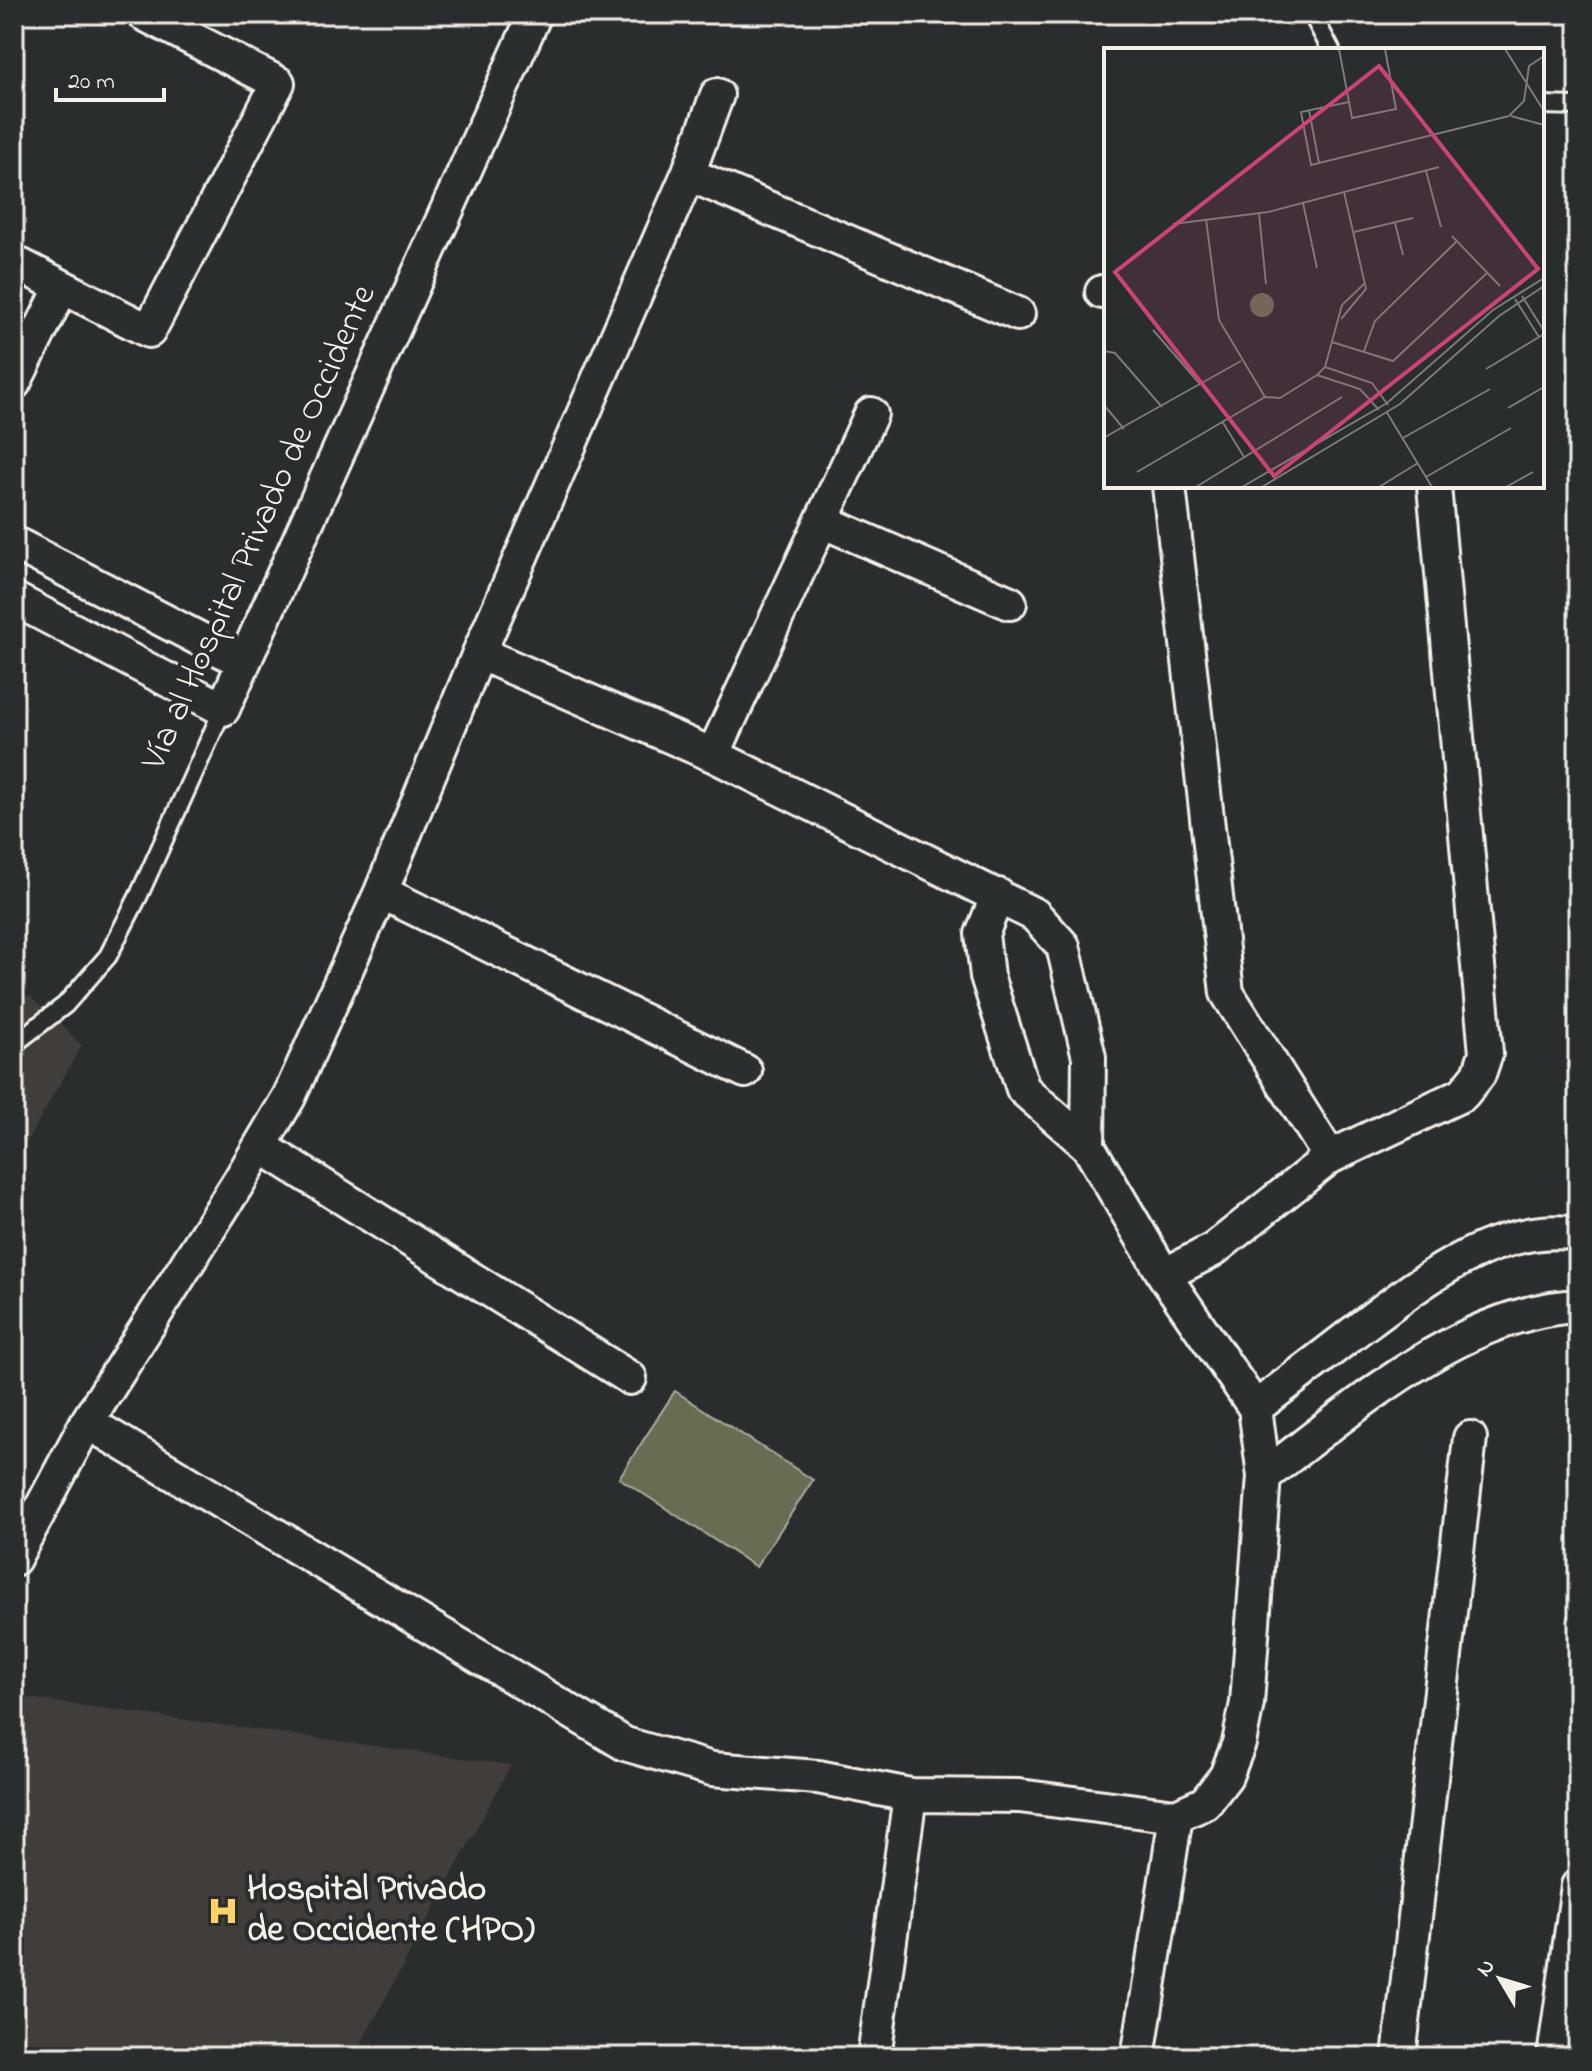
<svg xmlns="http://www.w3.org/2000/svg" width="1592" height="2071" viewBox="0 0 1592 2071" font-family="'Indie Flower',sans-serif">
	<rect width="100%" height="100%" fill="#2a2d2e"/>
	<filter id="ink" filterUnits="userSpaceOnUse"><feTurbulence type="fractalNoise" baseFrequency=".0125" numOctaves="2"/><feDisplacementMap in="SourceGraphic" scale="16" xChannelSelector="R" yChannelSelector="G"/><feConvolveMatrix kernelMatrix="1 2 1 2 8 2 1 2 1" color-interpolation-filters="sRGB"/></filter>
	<g filter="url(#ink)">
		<!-- built -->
		<path fill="#3f3c3a" d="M30 996 82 1045 14 1164V1001Z
			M14 1696 511 1765 354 2057H14Z"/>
		<!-- pitch -->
		<path fill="#666d53" stroke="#adaf9e" stroke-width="2" d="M675 1391 813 1480 756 1567 619 1478Z"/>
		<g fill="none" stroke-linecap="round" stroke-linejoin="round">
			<!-- service casing -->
			<g stroke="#f4f1e8" stroke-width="22">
				<path id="service" d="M1312 14 1331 50
					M1542 105 1578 106
					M14 1044 65 1005 108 956 139 895 223 709"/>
			</g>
			<!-- minor casing -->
			<g stroke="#f4f1e8" stroke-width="38">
				<path id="minor" d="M688 174 1018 314
					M14 262 149 331 278 83 144 14
					M1102 292H1106
					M14 383 62 287
					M1169 486 1227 993 1330 1157
					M822 521 1010 603
					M14 543 244 662
					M14 599 223 709 535 14
					M479 653 713 755 1035 915 1063 946 1089 1057 1088 1146
					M713 755 871 414
					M381 892 745 1071
					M998 895 982 934 987 976 1023 1089 1088 1146 1164 1275 1255 1408 1264 1476 1247 1703 1239 1743 1226 1776 1205 1803 1176 1816 1138 2057
					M260 1146 630 1378
					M1164 1275 1213 1250 1330 1157 1463 1094 1479 1074 1486 1053 1434 486
					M1255 1408C1288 1383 1321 1358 1353 1333 1416 1286 1494 1221 1578 1234
					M87 1422 625 1744 712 1769 818 1777 910 1795 1019 1796 1176 1816
					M1264 1476C1353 1409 1462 1311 1578 1306
					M14 1559 87 1422 240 1180 289 1097 381 892 479 653 688 174 717 95
					M874 2057 910 1795
					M1399 2057 1470 1438
					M1554 2057 1578 1886"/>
			</g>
			<!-- service -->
			<use href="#service" stroke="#2a2d2e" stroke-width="16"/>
			<!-- minor -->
			<use href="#minor" stroke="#2a2d2e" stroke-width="32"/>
		</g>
	</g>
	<!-- icons -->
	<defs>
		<g id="hospital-bare" transform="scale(2.4)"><path d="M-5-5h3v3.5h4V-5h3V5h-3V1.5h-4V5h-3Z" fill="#ffd166" stroke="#2a2d2e" stroke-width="2.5" paint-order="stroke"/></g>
	</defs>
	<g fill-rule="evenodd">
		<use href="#hospital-bare" x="223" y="1911"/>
	</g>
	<g text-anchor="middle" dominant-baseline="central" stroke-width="8" stroke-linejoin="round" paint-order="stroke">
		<!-- street labels -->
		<g font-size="36" fill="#f4f1e8" stroke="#2a2d2e">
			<text transform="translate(260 528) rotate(-66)">Vía al Hospital Privado de Occidente</text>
		</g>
		<!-- poi labels -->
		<g font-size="36" font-weight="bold" fill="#f4f1e8" stroke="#2a2d2e" text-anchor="start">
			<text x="247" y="1890">Hospital Privado<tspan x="247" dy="41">de Occidente (HPO)</tspan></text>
		</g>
	</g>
	<!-- overview -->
	<g transform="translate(1104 48)">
		<rect width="440" height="440" fill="#2a2d2e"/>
		<path d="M146 257a12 12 0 1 1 24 0a12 12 0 1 1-24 0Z" fill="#666d53"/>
		<path fill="none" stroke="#7b7b78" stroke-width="2" d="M235 1 248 70 292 61 281 1M401 1 440 63M245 54 197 64 207 117 405 68M205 62 215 115M405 68 420 53 425 18 440 8M407 68 440 77M322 123 337 179M199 155 213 220M155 165 162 236M102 171 115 272 161 349M291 175 299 207M69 176 164 164 335 119M250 184 309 170M348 188 396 238M418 248 440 283M411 251 435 289M237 271 262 241 240 144M49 282 96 336M228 294 289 313 383 225M0 303 11 305 58 359M260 303 271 273 353 193M221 319 268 335 284 357M382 321 440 286M213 327 256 341 275 362M0 357 20 381M404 360 440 339M282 363 328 439M118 373 140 409M1 389 137 313M299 390 386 341M33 424 161 349 176 350 213 327 221 319 238 257 261 235M322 429 407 380M92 439 238 349M138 439 283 355 389 262 440 230M158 439 296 356 395 268 440 238M275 439 314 415M402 439 429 424"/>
		<path fill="#cc4377" fill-opacity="0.15" stroke="#cc4377" stroke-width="4" d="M275 18 434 221 170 428 11 224Z"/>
		<rect width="440" height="440" fill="none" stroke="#f4f1e8" stroke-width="4"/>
	</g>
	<!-- margin -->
	<rect width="1592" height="2071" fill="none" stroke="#2a2d2e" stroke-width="48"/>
	<rect x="24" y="24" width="1544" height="2023" fill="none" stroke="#f4f1e8" stroke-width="3" filter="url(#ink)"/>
	<!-- north arrow -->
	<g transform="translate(1500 1979) rotate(308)" stroke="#2a2d2e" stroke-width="6" paint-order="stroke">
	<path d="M0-6L14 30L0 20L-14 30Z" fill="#f4f1e8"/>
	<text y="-12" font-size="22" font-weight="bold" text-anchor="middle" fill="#f4f1e8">N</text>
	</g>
	<!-- scale -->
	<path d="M56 88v12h108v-12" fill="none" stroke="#f4f1e8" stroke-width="4"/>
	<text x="68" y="88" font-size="24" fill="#f4f1e8" stroke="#2a2d2e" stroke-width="6" paint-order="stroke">20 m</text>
</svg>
